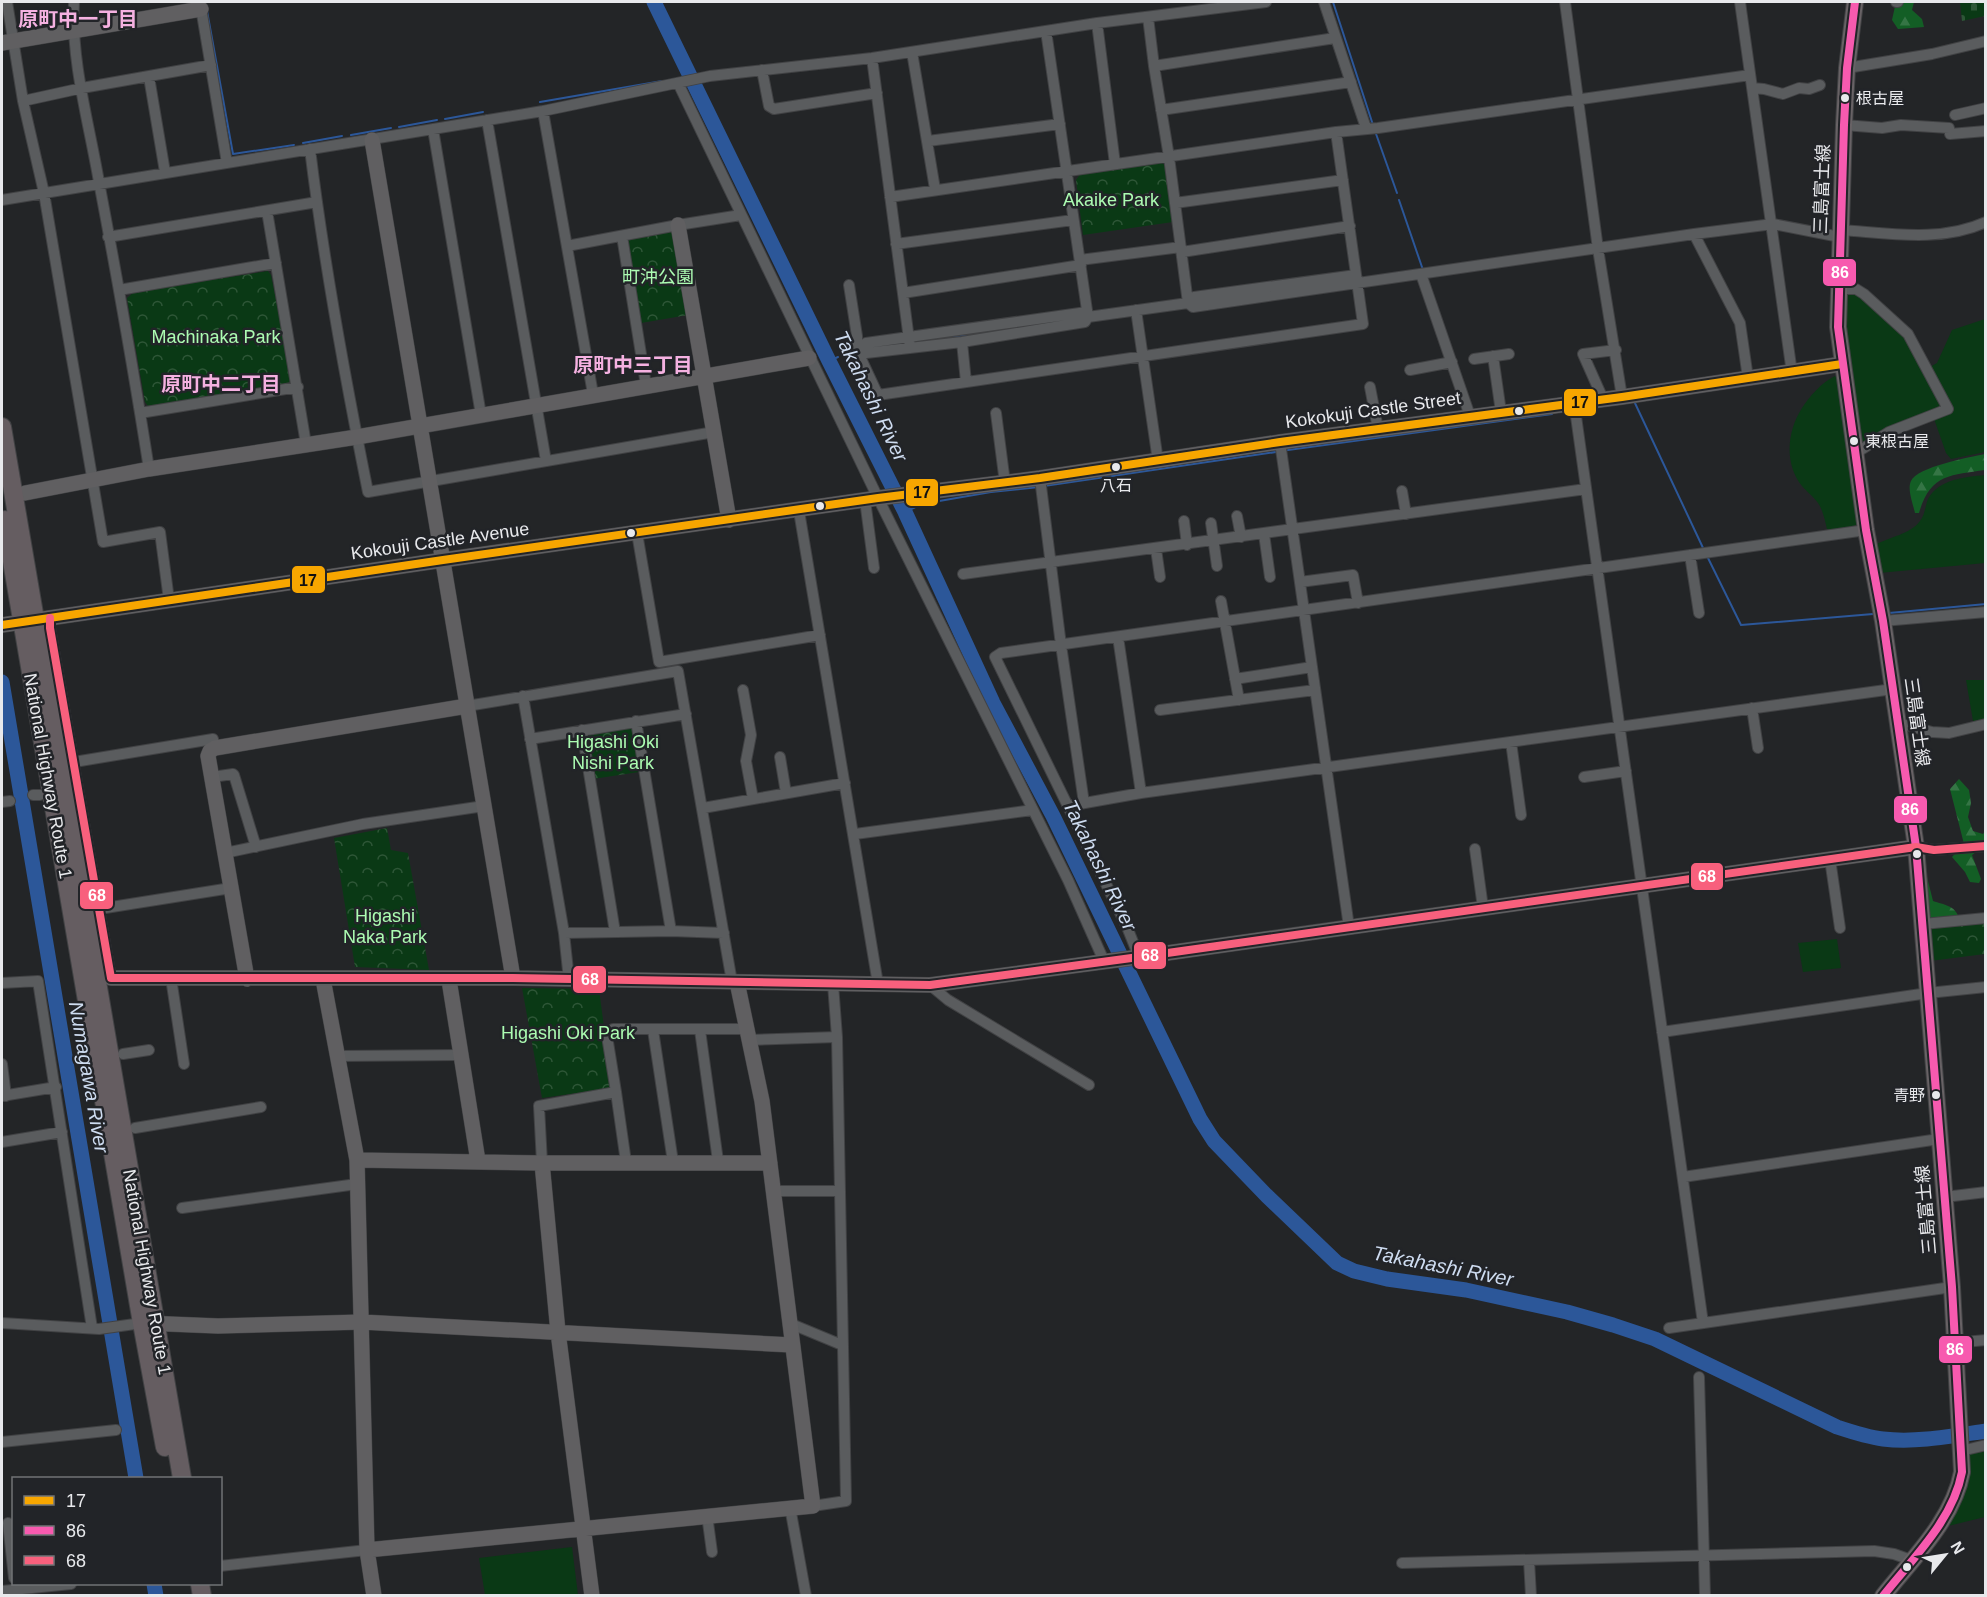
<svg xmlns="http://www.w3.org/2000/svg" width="1987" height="1597" viewBox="0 0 1987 1597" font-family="Helvetica,'Noto Sans JP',sans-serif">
	<defs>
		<pattern id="forest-firs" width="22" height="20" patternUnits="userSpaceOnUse" patternTransform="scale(1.5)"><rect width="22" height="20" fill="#135e25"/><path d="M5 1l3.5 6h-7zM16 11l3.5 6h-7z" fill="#357545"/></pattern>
		<pattern id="cemetery-stones" width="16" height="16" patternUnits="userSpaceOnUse" patternTransform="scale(1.5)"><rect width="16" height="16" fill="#0a3915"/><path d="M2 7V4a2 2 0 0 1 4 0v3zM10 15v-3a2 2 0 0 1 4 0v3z" fill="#2e5637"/></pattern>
		<pattern id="park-crowns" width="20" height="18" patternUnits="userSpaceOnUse" patternTransform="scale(1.5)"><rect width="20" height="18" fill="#0a3915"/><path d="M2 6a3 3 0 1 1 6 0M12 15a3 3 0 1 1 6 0" fill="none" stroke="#2e5637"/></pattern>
	</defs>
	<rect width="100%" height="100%" fill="#232527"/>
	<!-- green -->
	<path fill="#0a3915" d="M1842 290 1854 291 1902 329 1928 368 1937 363 1952 330 1985 319V452L1951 459 1946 453 1932 413 1863 444 1858 442Z
		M1835 376 1838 378 1858 524C1850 528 1836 532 1827 529 1825 521 1823 510 1818 503 1814 497 1807 492 1802 486 1784 464 1787 431 1802 408 1809 397 1822 382 1835 376Z
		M1985 475V563L1879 573 1875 545C1889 537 1911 534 1920 521 1925 515 1925 506 1928 499 1939 479 1965 477 1985 475Z
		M1966 680H1985V721H1973Z
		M1837 939 1841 968 1803 972 1798 943Z
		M1985 1449V1517L1948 1526C1965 1498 1969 1487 1970 1454Z
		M572 1547 578 1595H485L479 1558Z"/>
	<!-- forest -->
	<path fill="url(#forest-firs)" d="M1896 2H1914L1912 10 1922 19 1924 27 1898 29 1892 20Z
		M1985 454V470C1951 475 1930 474 1919 513H1915C1913 504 1907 489 1911 481 1917 467 1970 457 1985 454Z
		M1959 779 1969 790 1971 803 1968 817 1973 831 1983 834 1985 831V845L1972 855 1981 879 1979 883 1970 882 1965 872 1952 857 1964 844 1950 789Z
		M1926 873 1933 901C1944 905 1955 905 1959 918L1926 921Z"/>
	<!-- cemetery -->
	<path fill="url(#cemetery-stones)" d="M1960 2H1985V16L1962 21Z"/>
	<!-- park -->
	<path fill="url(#park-crowns)" d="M1160 162 1165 165 1173 222 1083 235 1076 180 1081 173Z
		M675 231 688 315 641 323 627 239Z
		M268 271 271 275 292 379 288 383 148 406 145 402 127 298 134 292Z
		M625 725 632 729 639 772 593 779 586 735Z
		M387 828 391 850 408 853 429 970 355 967 334 838Z
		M1985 921V954L1930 961 1927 927Z
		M522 988 599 989 612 1088 542 1098Z"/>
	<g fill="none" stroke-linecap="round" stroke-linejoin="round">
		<!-- stream -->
		<path stroke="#2c5799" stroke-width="2" d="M1333 2 1373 125
			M207 11 233 154 294 145
			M540 102 662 81
			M445 119 483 112
			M399 127 437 120
			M1375 131 1397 193
			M351 135 391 128
			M303 143 342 136
			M1399 200 1423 270
			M913 342 1023 327
			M829 361 838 357
			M1634 401 1704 550
			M1288 450 1552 414
			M1044 486 1276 452
			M905 512 922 504 991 492 1039 487
			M1707 556 1741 625 1873 614
			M1889 613 1986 604"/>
		<!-- river -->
		<path stroke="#2c5799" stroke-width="15" d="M654 2 829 361 905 512 993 703 1053 816 1200 1119 1214 1141 1267 1196 1337 1263 1354 1271 1387 1279 1466 1290 1567 1312 1613 1325 1655 1339 1837 1427C1852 1432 1867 1437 1883 1439 1916 1443 1952 1436 1986 1431
			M2 682 136 1478
			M154 1584 156 1596"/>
		<!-- street casing -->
		<g stroke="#414244" stroke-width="12">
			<path id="street" d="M7 2 23 101 44 193 103 542 160 532 169 600
				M74 2C71 62 89 123 99 182 117 277 134 373 149 469
				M200 2 227 163
				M1324 2 1366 128
				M1565 2 1598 249 1622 397
				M1740 2 1792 373
				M1896 2H1898
				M1148 17 1154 66 1169 157 1188 303
				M1097 23 1115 164
				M1046 31 1088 317
				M912 52 935 189
				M872 58 910 347
				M1154 66 1335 38
				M1847 68 1932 54 1986 41
				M762 70 769 106 774 109 877 93
				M149 77 165 172
				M678 83 878 498 1068 880 1104 961
				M1752 88 1764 89 1783 94 1799 88 1809 89 1820 85
				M23 101 82 88 211 65
				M1161 110 1351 82
				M543 111 593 394
				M1955 115 1986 108
				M487 120 546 461
				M1844 125 1882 128 1901 125 1949 128 1950 134 1986 131
				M433 129 481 415
				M928 141 1060 124
				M310 149C324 264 345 378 368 492L714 432
				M890 197 1336 132 1378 128 1750 75
				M2 200 543 111 710 76 872 58 1097 23 1266 2
				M1175 203 1343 180
				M267 211 306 444
				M1840 230C1888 233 1940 243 1986 222
				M1694 234 1740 323 1748 378
				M622 236 646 385
				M108 237 317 202
				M896 244 1073 220
				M567 246 678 225 741 215
				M1182 252 1350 226
				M1080 260 1181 247
				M1421 274 1470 416
				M849 285 857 336V350L878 395 1363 324 1336 132
				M1839 289H1856L1864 294 1908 334 1948 409 1889 432 1856 453
				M119 290 276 263
				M903 293 1081 265
				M1188 303 1193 307 1694 234 1773 224 1840 237
				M1136 310 1158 461
				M962 342 966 382
				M857 350 866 353 962 342 1085 322 1088 317 1188 303 1194 297 1356 275
				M857 350 866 343 1087 312
				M1493 356 1501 412
				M1474 359 1509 354
				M1410 370 1452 362
				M1370 387 1378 429
				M1603 399 1583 354 1616 350
				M1574 402 1703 1323
				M140 413 298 387
				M996 413 1005 483
				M1280 442 1349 927
				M1040 478 1061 645 1084 803
				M1402 491 1406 514
				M865 500 874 568
				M799 511 878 984
				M1237 516 1241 537
				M1184 521 1187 545
				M1211 523 1217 566
				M637 533 659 662 820 635
				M1264 534 1270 577
				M1156 549 1160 577
				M1690 555 1699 613
				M963 574 1586 489
				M1300 582 1353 575 1358 603
				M1221 601 1239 700
				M50 618V628L111 978
				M1883 621 1986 612
				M1118 637 1141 793
				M1235 679 1312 667
				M743 690 751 735 746 761 753 799
				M523 696 564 933 671 931 724 933
				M467 706 678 671 732 982
				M1752 708 1758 748
				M1160 710 1315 690
				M636 721 671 931
				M1898 723 1932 732 1949 733 1986 724
				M582 730 615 932
				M530 739 686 714
				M1511 742 1521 815
				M780 757 786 793
				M74 762 213 739 215 748
				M212 777 233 774 234 775 256 847
				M1584 777 1626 771
				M33 795H40
				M2 802 10 801
				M1068 806 1141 793 1893 689
				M703 808 845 783
				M855 834 1033 810
				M1916 847 1934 850 1986 846
				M1475 849 1483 908
				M225 853 363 824 484 806
				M1830 859 1840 928
				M99 909 231 888
				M1923 924 1986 918
				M564 933 569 980
				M1139 957 1127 927 995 657 1001 653 1866 530
				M171 978 184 1064
				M2 983 38 981 92 1328
				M930 985 948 1000 1089 1085
				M653 1030 673 1162
				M700 1030 718 1161
				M1662 1032 1928 993 1986 987
				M748 1040 837 1037
				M123 1054 149 1050
				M337 1056 460 1055
				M2 1064 6 1096
				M616 1092 626 1162
				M2 1096 56 1087
				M135 1128 261 1107
				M2 1142 62 1132
				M542 1163 539 1106 616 1092 607 1036 613 1029H746
				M1683 1177 1939 1139
				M774 1191H839
				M1945 1197 1986 1192
				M182 1208 357 1184
				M2 1323 99 1329 142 1323
				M789 1323 842 1345
				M1669 1328 1952 1287
				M1954 1343 1986 1340
				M1699 1377 1705 1596
				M2 1442 116 1430
				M1961 1451 1986 1445
				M813 1506 846 1501 837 1037 833 984
				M790 1507 806 1596
				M707 1515 712 1552
				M8 1523 14 1578
				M1529 1560 1531 1596
				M1402 1563 1874 1551 1894 1554 1911 1560
				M220 1566 367 1550
				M2 1591 71 1584"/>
		</g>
		<!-- secondary casing -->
		<g stroke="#414244" stroke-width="16">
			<path id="secondary" d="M2 43 201 9
				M372 140 513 978
				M678 225 729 520
				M25 493 149 469 357 437 809 358
				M2 625 443 560 878 498 1040 478 1280 442 1622 397 1842 364
				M111 978H513L930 985 1139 957 1916 847
				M247 979 208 756 210 751 215 748 467 706
				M323 979 357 1160 367 1550 374 1596
				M449 980 478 1161
				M357 1160 542 1163H770
				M542 1163 558 1332 592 1596
				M144 1323 218 1326 362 1322 792 1345
				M367 1550 813 1506 762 1101 737 982"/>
		</g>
		<!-- primary casing -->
		<g stroke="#414244" stroke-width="18">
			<path id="primary" d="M1855 2 1847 68 1844 125 1838 327 1866 530 1883 621 1916 847 1952 1287 1962 1472C1953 1520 1913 1558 1883 1596"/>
		</g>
		<!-- highway casing -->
		<g stroke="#414244" stroke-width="20">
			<path id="highway" d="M2 427 182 1478
				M5 520 142 1323 165 1447
				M200 1584 202 1596"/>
		</g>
		<!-- street -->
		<use href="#street" stroke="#5a5c5e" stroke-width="10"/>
		<!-- secondary -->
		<use href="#secondary" stroke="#605f61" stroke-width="15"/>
		<!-- primary -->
		<use href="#primary" stroke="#686265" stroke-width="16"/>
		<!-- highway -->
		<use href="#highway" stroke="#655d61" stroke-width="18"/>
		<!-- bus-1 casing -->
		<g stroke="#222428" stroke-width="12">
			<path id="bus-1" d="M2 625 443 560 878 498 1040 478 1280 442 1622 397 1842 364"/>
		</g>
		<!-- bus-2 casing -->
		<g stroke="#222428" stroke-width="12">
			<path id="bus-2" d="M1855 2 1847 68 1844 125 1838 327 1866 530 1883 621 1916 847 1952 1287 1962 1472C1953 1520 1913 1558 1883 1596"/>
		</g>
		<!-- bus-3 casing -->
		<g stroke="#222428" stroke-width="12">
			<path id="bus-3" d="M50 618V628L111 978H513L930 985 1139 957 1916 847 1934 850 1986 846"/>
		</g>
		<!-- bus-1 -->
		<use href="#bus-1" stroke="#f7a600" stroke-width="8"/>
		<!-- bus-2 -->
		<use href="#bus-2" stroke="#f75aaf" stroke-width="8"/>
		<!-- bus-3 -->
		<use href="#bus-3" stroke="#f8607d" stroke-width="8"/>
	</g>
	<!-- markers -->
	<g fill="#e8e9ec" stroke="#222428" stroke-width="2">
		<circle cx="1845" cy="98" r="5"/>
		<circle cx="1519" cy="411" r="5"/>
		<circle cx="1854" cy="441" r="5"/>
		<circle cx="1116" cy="467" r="5"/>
		<circle cx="820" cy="506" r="5"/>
		<circle cx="631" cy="533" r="5"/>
		<circle cx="1917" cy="854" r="5"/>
		<circle cx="1936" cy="1095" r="5"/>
		<circle cx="1907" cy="1567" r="5"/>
	</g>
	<g text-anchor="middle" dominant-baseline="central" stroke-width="5" stroke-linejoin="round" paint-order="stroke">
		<!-- bus labels -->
		<g font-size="16" fill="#e8e9ec" stroke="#222428" text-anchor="start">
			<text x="1856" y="98">根古屋</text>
			<text x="1865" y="441">東根古屋</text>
			<text x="1116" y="485" text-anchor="middle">八石</text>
			<text x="1925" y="1095" text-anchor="end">青野</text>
		</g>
		<!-- street labels -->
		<g font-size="18" fill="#e8e9ec" stroke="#222428">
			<text transform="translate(1822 189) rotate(-88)">三島富士線</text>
			<text transform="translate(1373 410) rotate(-8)">Kokokuji Castle Street</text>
			<text transform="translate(440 541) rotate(-8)">Kokouji Castle Avenue</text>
			<text transform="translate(1917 722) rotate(82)">三島富士線</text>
			<text transform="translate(48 776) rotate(80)">National Highway Route 1</text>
			<text transform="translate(1926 1210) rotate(-95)">三島富士線</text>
			<text transform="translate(147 1272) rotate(80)">National Highway Route 1</text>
		</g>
		<!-- park labels -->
		<g font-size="18" fill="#acfcb2" stroke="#222428">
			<text x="1111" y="200">Akaike Park</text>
			<text x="658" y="277">町沖公園</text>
			<text x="216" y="337">Machinaka Park</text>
			<text x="613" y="742">Higashi Oki<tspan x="613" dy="21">Nishi Park</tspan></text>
			<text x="385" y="916">Higashi<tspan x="385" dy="21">Naka Park</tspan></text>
			<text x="568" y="1033">Higashi Oki Park</text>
		</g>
		<!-- neighbourhood labels -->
		<g font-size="20" font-weight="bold" fill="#f5b1e1" stroke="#222428">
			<text x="78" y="19">原町中一丁目</text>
			<text x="633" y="365">原町中三丁目</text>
			<text x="221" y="384">原町中二丁目</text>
		</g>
		<!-- water labels -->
		<g font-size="20" font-style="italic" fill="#cedcf0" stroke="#222428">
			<text transform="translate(871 396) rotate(64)">Takahashi River</text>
			<text transform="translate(1100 865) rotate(64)">Takahashi River</text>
			<text transform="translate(89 1077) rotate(80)">Numagawa River</text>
			<text transform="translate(1443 1266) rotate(11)">Takahashi River</text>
		</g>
	</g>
	<g stroke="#222428" stroke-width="2">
		<rect x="1822" y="258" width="35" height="29" rx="6" fill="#f75aaf"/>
		<rect x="1563" y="388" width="34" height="29" rx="6" fill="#f7a600"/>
		<rect x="905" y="478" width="34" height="29" rx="6" fill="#f7a600"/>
		<rect x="291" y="565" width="35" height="29" rx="6" fill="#f7a600"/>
		<rect x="1893" y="795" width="35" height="29" rx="6" fill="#f75aaf"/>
		<rect x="1690" y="862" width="34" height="29" rx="6" fill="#f8607d"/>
		<rect x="79" y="881" width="35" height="29" rx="6" fill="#f8607d"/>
		<rect x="1133" y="941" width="34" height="29" rx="6" fill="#f8607d"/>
		<rect x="572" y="965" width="35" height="29" rx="6" fill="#f8607d"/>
		<rect x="1938" y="1335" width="35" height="29" rx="6" fill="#f75aaf"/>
	</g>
	<g font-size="16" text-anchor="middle" font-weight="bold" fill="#fff">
		<text x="1840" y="278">86</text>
		<text x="1910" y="815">86</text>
		<text x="1707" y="882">68</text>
		<text x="97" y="901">68</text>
		<text x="1150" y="961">68</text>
		<text x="590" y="985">68</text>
		<text x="1955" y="1355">86</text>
	</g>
	<g font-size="16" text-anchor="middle" font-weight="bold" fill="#111">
		<text x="1580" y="408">17</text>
		<text x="922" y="498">17</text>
		<text x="308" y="586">17</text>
	</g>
	<!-- border -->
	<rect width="1987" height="1597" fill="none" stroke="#e8e9ec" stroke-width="6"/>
	<!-- legend -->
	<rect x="12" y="1477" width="210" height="108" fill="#222428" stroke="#717376" stroke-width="1.5"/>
	<rect x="24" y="1496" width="30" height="9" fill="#f7a600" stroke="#717376" stroke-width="1.5"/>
	<text x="66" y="1507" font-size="18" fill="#e8e9ec">17</text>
	<rect x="24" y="1526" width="30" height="9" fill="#f75aaf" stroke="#717376" stroke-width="1.5"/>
	<text x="66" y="1537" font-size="18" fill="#e8e9ec">86</text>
	<rect x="24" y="1556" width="30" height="9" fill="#f8607d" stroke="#717376" stroke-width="1.5"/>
	<text x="66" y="1567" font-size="18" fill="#e8e9ec">68</text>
	<!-- north arrow -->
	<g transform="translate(1945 1555) rotate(60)" stroke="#222428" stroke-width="4.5" paint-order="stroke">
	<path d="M0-4.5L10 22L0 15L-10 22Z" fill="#e8e9ec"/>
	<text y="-9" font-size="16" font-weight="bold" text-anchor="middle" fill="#e8e9ec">N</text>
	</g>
</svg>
